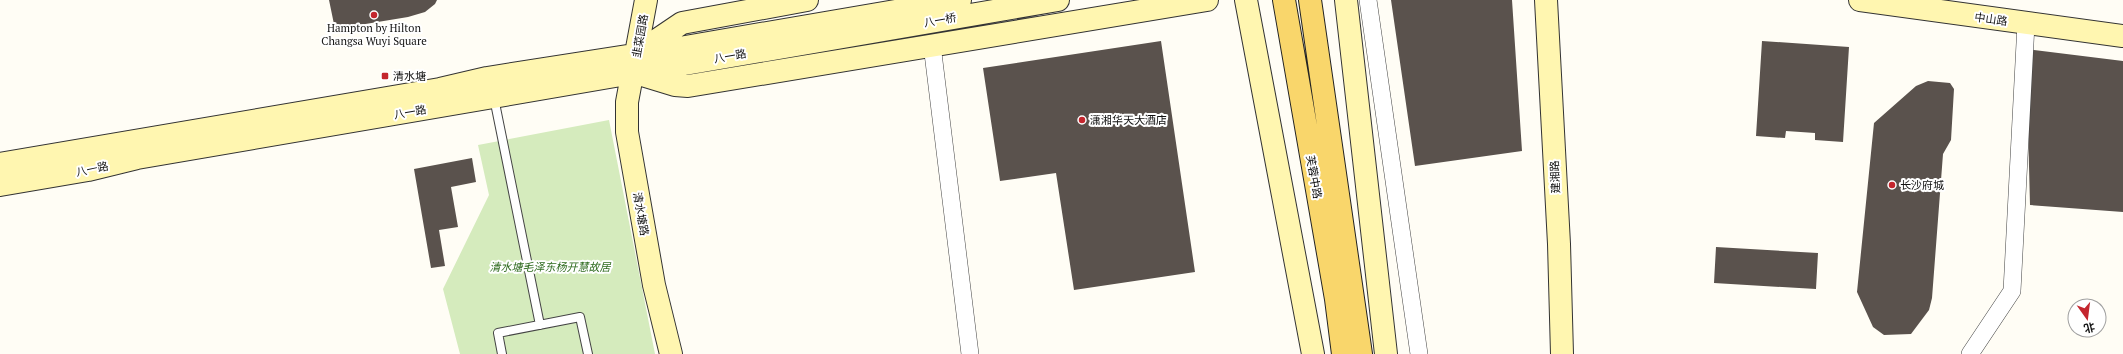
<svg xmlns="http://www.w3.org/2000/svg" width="2123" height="354" viewBox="0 0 2123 354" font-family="'PT Serif','Noto Sans SC',serif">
	<rect width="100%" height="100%" fill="#fffdf5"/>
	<!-- green -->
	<path fill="#d5ebbd" d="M609 120 655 354H460L443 289 489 195 478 145Z"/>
	<!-- building -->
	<path fill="#5a524d" d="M329 0H437L435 4 425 12 408 17 335 29Z
		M1391 0H1512L1522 151 1415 166Z
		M1161 41 1195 272 1074 290 1056 173 1000 181 983 68Z
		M1762 41 1849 47 1843 142 1815 140V133L1786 131 1785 138 1756 136Z
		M2026 49 2123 61V212L2030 205Z
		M1928 81 1950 83 1954 89 1951 140 1943 154 1932 298 1929 310 1911 334 1884 335 1873 327 1857 292 1874 123 1916 86Z
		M472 158 476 182 451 187 458 227 439 230 445 266 431 268 414 169Z
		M1716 247 1818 253 1816 289 1714 283Z"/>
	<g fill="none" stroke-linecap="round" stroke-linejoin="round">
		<!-- lane casing -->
		<g stroke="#444" stroke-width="10">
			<path id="lane" d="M494 98 540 325
				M502 354 498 333 580 317 588 354"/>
		</g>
		<!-- street casing -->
		<g stroke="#444" stroke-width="18">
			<path id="street" d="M1368 0 1419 354
				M932 45 970 354
				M1970 354 2012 291 2026 24"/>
		</g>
		<!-- secondary casing -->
		<g stroke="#333" stroke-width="24">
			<path id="secondary" d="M646 0 627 102V132L654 285 671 354
				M1246 0 1313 354
				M1346 0 1386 354
				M1546 0 1559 244 1562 354
				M1860 0 2123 36
				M639 52 682 23 807 0
				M639 74 675 85 688 86 1207 0
				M0 164 440 89 487 78 685 47 960 0
				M0 185 88 170 137 158 1058 0"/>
		</g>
		<!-- primary casing -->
		<g stroke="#222" stroke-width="24">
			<path id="primary" d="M1284 0 1336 299 1343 354
				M1310 0 1361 354"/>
		</g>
		<!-- lane -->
		<use href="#lane" stroke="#fff" stroke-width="8"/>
		<!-- street -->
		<use href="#street" stroke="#fff" stroke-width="17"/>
		<!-- secondary -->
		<use href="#secondary" stroke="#fff6b0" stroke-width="22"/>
		<!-- primary -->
		<use href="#primary" stroke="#f9d66b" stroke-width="22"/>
	</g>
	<!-- markers -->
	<g fill="#c4262e" stroke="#fff" stroke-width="1.5">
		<circle cx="374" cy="15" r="4"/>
		<rect x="381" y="72" width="8" height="8" rx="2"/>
		<circle cx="1082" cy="120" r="4"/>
		<circle cx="1892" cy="185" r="4"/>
	</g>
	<g text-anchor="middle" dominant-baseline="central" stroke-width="4" stroke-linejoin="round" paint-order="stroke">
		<!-- street labels -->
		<g font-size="11" fill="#111" stroke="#fff">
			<text transform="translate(1991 19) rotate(8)">中山路</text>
			<text transform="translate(940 20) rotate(-10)">八一桥</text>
			<text transform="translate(640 36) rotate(-80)">韭菜园路</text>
			<text transform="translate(730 56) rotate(-10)">八一路</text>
			<text transform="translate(410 112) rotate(-10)">八一路</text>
			<text transform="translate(92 169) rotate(-12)">八一路</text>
			<text transform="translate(1314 177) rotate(80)">芙蓉中路</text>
			<text transform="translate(1555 177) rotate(-93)">建湘路</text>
			<text transform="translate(641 214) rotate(80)">清水塘路</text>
		</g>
		<!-- poi labels -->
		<g font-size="11" fill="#111" stroke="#fff" text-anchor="start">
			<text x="374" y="28" text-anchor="middle">Hampton by Hilton<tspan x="374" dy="13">Changsa Wuyi Square</tspan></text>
			<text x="393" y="76">清水塘</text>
			<text x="1090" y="120">潇湘华天大酒店</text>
			<text x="1900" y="185">长沙府城</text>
		</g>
		<!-- park labels -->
		<g font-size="11" font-style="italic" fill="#2f6b1f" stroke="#fff">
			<text x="550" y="267">清水塘毛泽东杨开慧故居</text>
		</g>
	</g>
	<!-- north arrow -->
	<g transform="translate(2087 318) rotate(166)"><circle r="19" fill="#ffffff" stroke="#a0a0a0"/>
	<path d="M0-3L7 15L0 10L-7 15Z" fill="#c4262e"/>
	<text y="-6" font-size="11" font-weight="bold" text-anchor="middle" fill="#111111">北</text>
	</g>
</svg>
